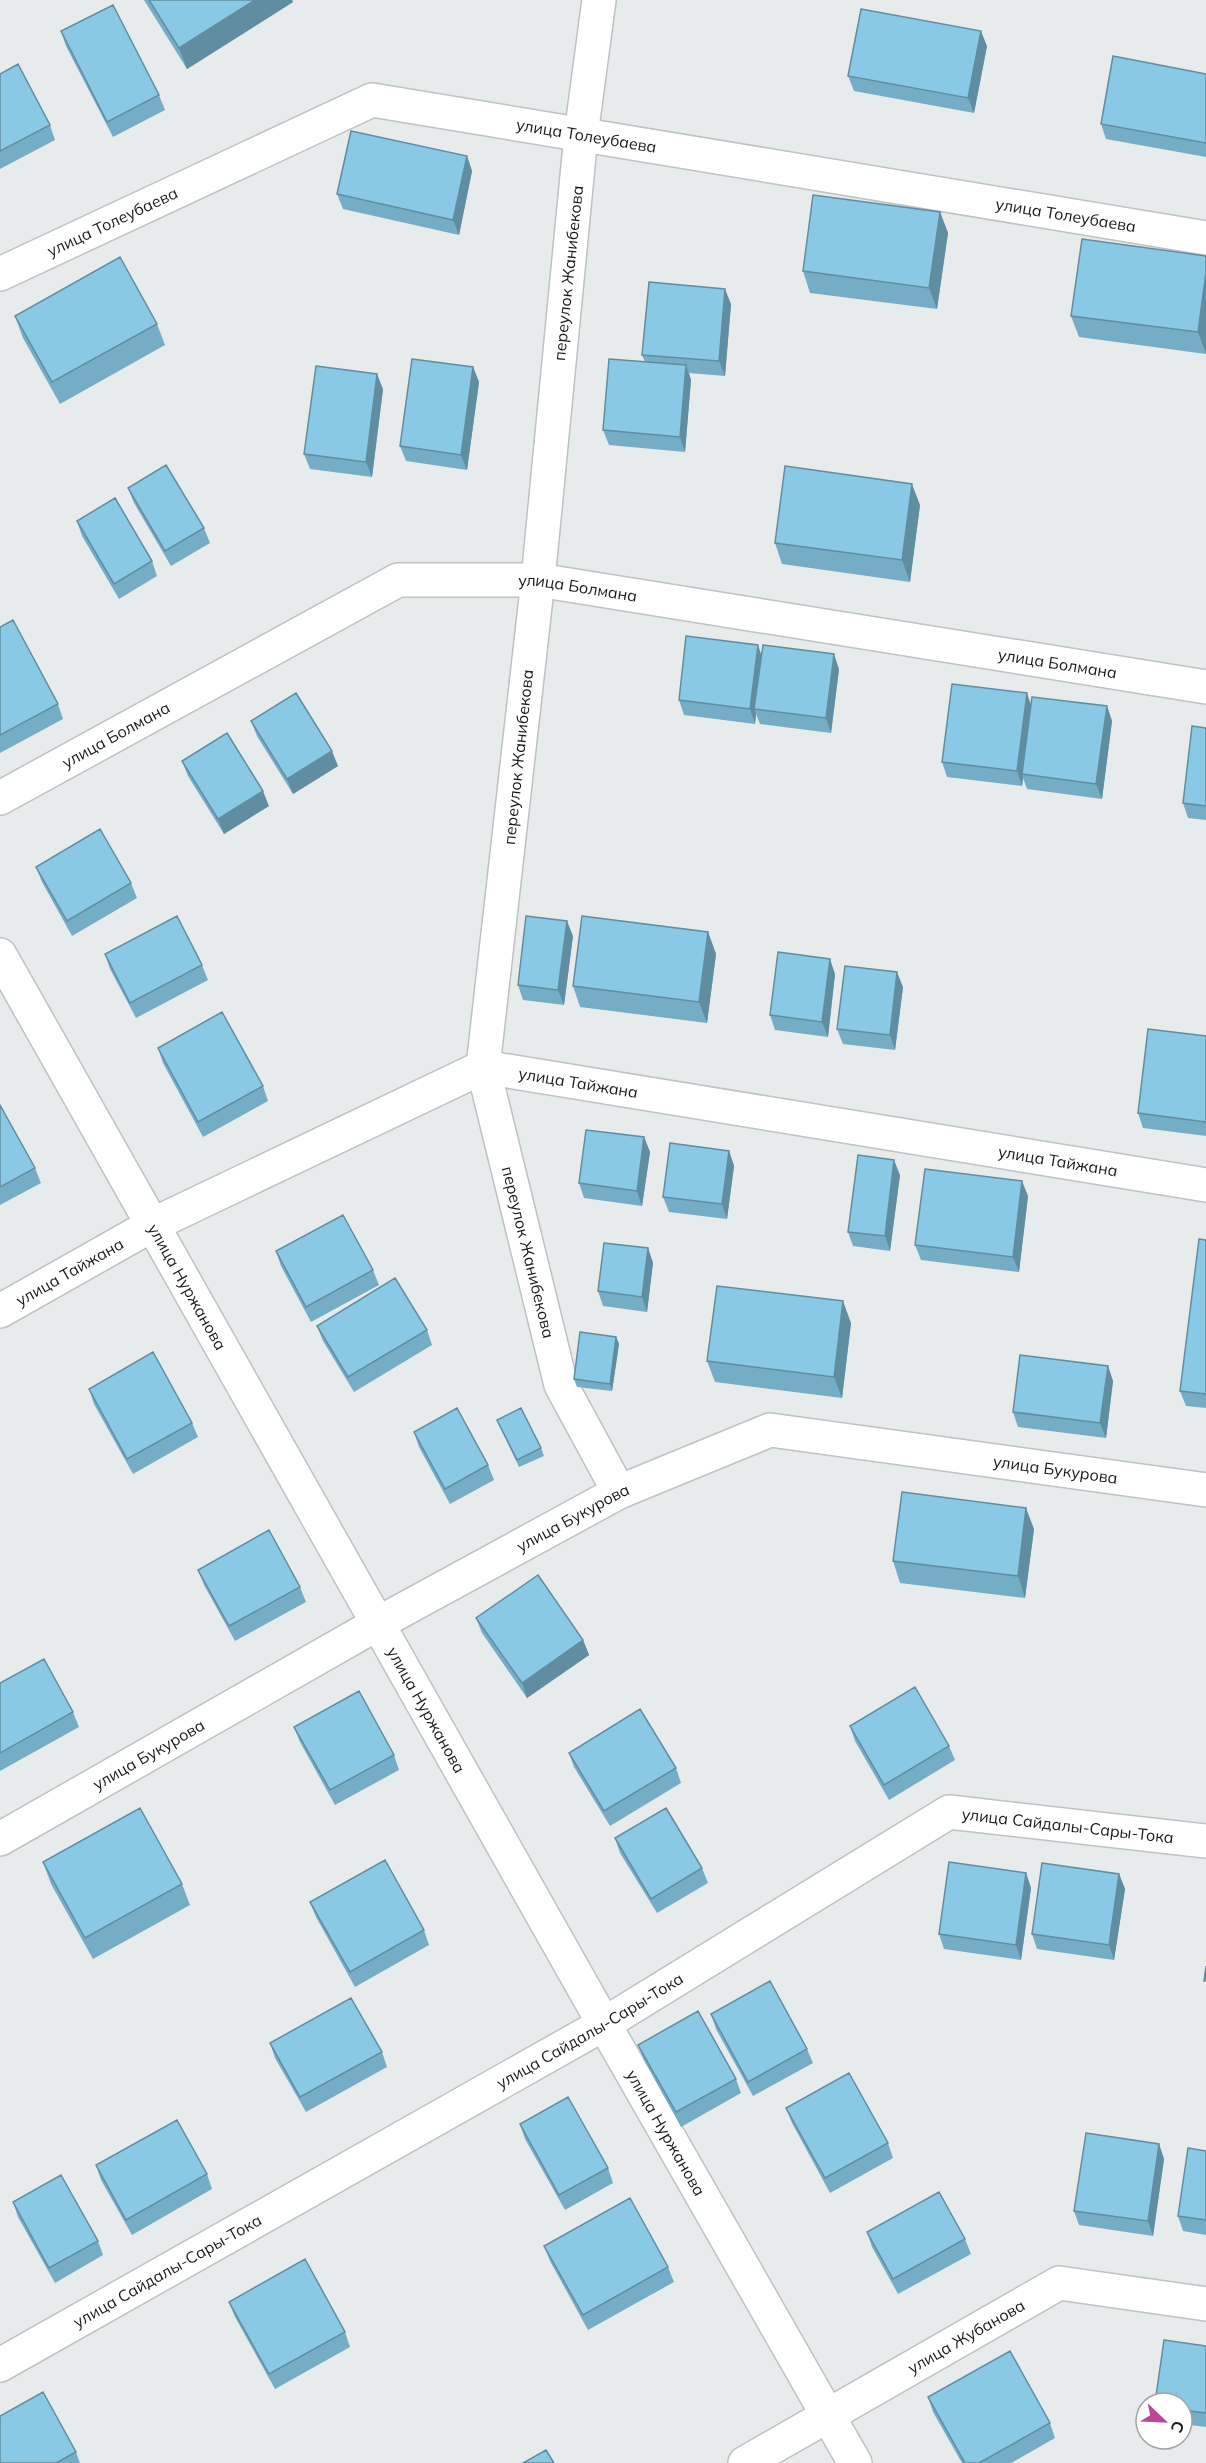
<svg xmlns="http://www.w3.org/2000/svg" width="1206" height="2463" viewBox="0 0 1206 2463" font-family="Mulish,sans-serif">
	<rect width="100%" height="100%" fill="#e7ebeb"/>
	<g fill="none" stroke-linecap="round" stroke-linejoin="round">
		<!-- street casing -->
		<g stroke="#bec2c2" stroke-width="36">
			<g id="street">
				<path id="s1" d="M599 0 581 135 538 580 483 1067 561 1385 619 1492"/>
				<path id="s2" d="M0 274 372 100 1206 238"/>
				<path id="s3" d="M0 798 398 580H538L1206 687"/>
				<path id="s4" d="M0 955 604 2024 855 2463"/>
				<path id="s5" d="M0 1311 152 1225 483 1067 1206 1185"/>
				<path id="s6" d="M0 1839 377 1624 619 1492 770 1430 1206 1490"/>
				<path id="s7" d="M0 2365 604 2024 949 1812 1206 1841"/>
				<path id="s8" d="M745 2463 1059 2283 1206 2304"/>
			</g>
		</g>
		<!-- street -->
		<use href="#street" stroke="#fff" stroke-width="33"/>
	</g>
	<!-- wall -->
	<path fill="#76adc6" d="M144 0H292L293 2 187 69Z
		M61 31 159 95 165 110 113 137 66 46Z
		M987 46 974 113 854 91 848 76Z
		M0 74 50 125 55 140 0 169Z
		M1206 74V157L1106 139 1101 124Z
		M467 156 472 171 459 235 343 209 337 194Z
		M940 212 948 233 937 309 810 293 803 271Z
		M1206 256V354L1079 337 1071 316Z
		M731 304 725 376 689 373 691 380 685 452 609 445 603 430 645 362 642 355Z
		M15 316 157 324 165 345 60 404 23 338Z
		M473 367 479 382 467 470 406 461 400 446Z
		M383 389 372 477 310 469 304 454Z
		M128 488 204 528 210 543 171 566 134 503Z
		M920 505 910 582 782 564 775 543Z
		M77 521 152 561 157 576 119 599 82 536Z
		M0 627 58 704 63 719 0 753Z
		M761 655 839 669 831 733 760 724 756 714 755 724 684 715 679 700Z
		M1031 704 1107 706 1112 721 1102 799 1027 789 1023 778 1022 786 947 777 942 762Z
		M251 721 338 766 293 794 257 736Z
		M1206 728V820L1188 818 1183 803Z
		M182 761 269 806 224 834 188 776Z
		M36 867 131 883 137 898 72 936 42 882Z
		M708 932 716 954 707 1023 580 1007 573 986Z
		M573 936 564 1005 523 1000 518 985Z
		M105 954 202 965 208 980 136 1018 110 969Z
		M835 974 828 1037 775 1030 770 1015Z
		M903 987 895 1050 843 1044 837 1029Z
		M1206 1036V1136L1143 1128 1138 1113Z
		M158 1048 263 1086 268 1101 203 1137 163 1063Z
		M0 1105 35 1168 41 1183 0 1205Z
		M644 1137 650 1152 642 1206 584 1198 579 1183Z
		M729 1151 734 1166 727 1219 669 1212 663 1197Z
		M900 1175 890 1251 853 1246 848 1232Z
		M1028 1196 1019 1272 921 1260 915 1245Z
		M1206 1240V1408L1186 1406 1180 1391Z
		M648 1248 653 1263 647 1312 603 1306 598 1291Z
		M276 1251 373 1270 379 1285 311 1322 281 1266Z
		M851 1323 842 1398 715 1382 707 1361Z
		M317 1326 427 1330 432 1345 354 1392 323 1341Z
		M616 1337 619 1344 612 1391 577 1387 574 1379Z
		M1108 1366 1113 1381 1106 1438 1018 1427 1013 1412Z
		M89 1389 192 1423 198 1437 133 1474 94 1404Z
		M497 1420 541 1448 544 1456 519 1467 500 1427Z
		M414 1432 488 1465 494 1480 450 1504 419 1447Z
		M1034 1529 1025 1598 900 1583 893 1561Z
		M198 1570 300 1587 306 1602 235 1641 204 1585Z
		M476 1618 583 1640 589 1655 527 1698 482 1633Z
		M0 1683 73 1712 79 1727 0 1771Z
		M850 1726 949 1746 955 1760 889 1800 855 1741Z
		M294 1727 394 1755 399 1770 335 1805 300 1742Z
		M569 1753 676 1768 681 1783 610 1826 574 1767Z
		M615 1838 702 1868 708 1883 657 1913 620 1853Z
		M43 1862 182 1884 190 1905 93 1959 51 1884Z
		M1026 1873 1031 1888 1021 1960 944 1949 939 1934Z
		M1119 1874 1125 1889 1114 1960 1037 1949 1032 1934Z
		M310 1902 424 1930 429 1945 355 1987 316 1917Z
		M711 2014 807 2049 813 2063 753 2096 716 2029Z
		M270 2043 382 2052 387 2067 306 2112 275 2058Z
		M638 2045 736 2079 741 2093 681 2127 644 2060Z
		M786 2108 888 2143 893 2158 830 2193 792 2123Z
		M520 2124 608 2168 613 2183 565 2210 525 2139Z
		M1159 2144 1164 2159 1153 2236 1079 2225 1074 2211Z
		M1206 2151V2235L1183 2231 1178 2216Z
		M96 2165 207 2174 212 2189 132 2235 101 2180Z
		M13 2202 98 2241 103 2255 55 2283 18 2217Z
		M867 2232 965 2239 971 2254 898 2294 872 2247Z
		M544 2246 668 2267 674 2282 588 2330 550 2261Z
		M229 2302 345 2332 350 2347 275 2389 235 2317Z
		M1206 2346V2427L1182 2424V2403Z
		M928 2397 1050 2423 1055 2438 1011 2463H962L933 2412Z
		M76 2452 80 2463H0Z"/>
	<!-- shaded-wall -->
	<path fill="#608da1" d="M255 0H292L293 2 187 69 179 48Z
		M981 31 987 46 974 113 968 98Z
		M467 156 472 171 459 235 453 220Z
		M940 212 948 233 937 309 929 288Z
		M1206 272V354L1198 332Z
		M725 289 731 304 725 376 719 361Z
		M686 365 691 380 685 452 680 437Z
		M473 367 479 382 467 470 461 455Z
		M377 374 383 389 372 477 366 462Z
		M912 484 920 505 910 582 902 560Z
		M758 645 763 660 754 709 756 714 755 724 750 709Z
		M834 654 839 669 831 733 826 718Z
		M1027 693 1032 708 1022 774 1023 778 1022 786 1017 771Z
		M1107 706 1112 721 1102 799 1096 784Z
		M332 751 338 766 293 794 287 779Z
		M263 791 269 806 224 834 218 819Z
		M567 921 573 936 564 1005 558 990Z
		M708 932 716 954 707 1023 699 1002Z
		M830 959 835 974 828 1037 822 1022Z
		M897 972 903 987 895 1050 890 1035Z
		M644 1137 650 1152 642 1206 637 1191Z
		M729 1151 734 1166 727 1219 722 1204Z
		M894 1160 900 1175 890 1251 885 1236Z
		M1022 1181 1028 1196 1019 1272 1013 1257Z
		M648 1248 653 1263 647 1312 642 1297Z
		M843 1301 851 1323 842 1398 834 1377Z
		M616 1337 619 1344 612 1391 610 1384Z
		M1108 1366 1113 1381 1106 1438 1100 1423Z
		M1026 1508 1034 1529 1025 1598 1018 1576Z
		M583 1640 589 1655 527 1698 522 1683Z
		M1026 1873 1031 1888 1021 1960 1016 1945Z
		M1119 1874 1125 1889 1114 1960 1109 1945Z
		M1159 2144 1164 2159 1153 2236 1148 2221Z"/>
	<!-- building -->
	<path fill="#89c9e6" stroke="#608da1" stroke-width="1.5" d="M149 0H255L179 48Z
		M113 5 159 95 107 122 61 31Z
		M861 9 981 31 968 98 848 76Z
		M1113 56 1206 74V143L1101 124Z
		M18 64 50 125 0 151V74Z
		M351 131 467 156 453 220 337 194Z
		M813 195 940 212 929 288 803 271Z
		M1082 239 1206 256V272L1198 332 1071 316Z
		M120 257 157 324 52 382 15 316Z
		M649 282 725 289 719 361 642 355Z
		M412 359 473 367 461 455 400 446Z
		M609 359 686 365 680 437 603 430Z
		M316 366 377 374 366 462 304 454Z
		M166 465 204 528 165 551 128 488Z
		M785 466 912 484 902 560 775 543Z
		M115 498 152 561 114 584 77 521Z
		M13 620 58 704 0 735V627Z
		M686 636 758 645 750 709 679 700Z
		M763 645 834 654 826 718 754 709Z
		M952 684 1027 693 1017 771 942 762Z
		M296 693 332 751 287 779 251 721Z
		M1032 697 1107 706 1096 784 1022 774Z
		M1192 726 1206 728V806L1183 803Z
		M227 733 263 791 218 819 182 761Z
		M100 829 131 883 67 921 36 867Z
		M177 916 202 965 130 1003 105 954Z
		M526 916 567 921 558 990 518 985Z
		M582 916 708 932 699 1002 573 986Z
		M778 952 830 959 822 1022 770 1015Z
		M845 966 897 972 890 1035 837 1029Z
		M222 1012 263 1086 198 1122 158 1048Z
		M1148 1029 1206 1036V1122L1138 1113Z
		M0 1105 35 1168 0 1187Z
		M586 1130 644 1137 637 1191 579 1183Z
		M670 1143 729 1151 722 1204 663 1197Z
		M858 1155 894 1160 885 1236 848 1232Z
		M925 1169 1022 1181 1013 1257 915 1245Z
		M343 1215 373 1270 306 1307 276 1251Z
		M1199 1239 1206 1240V1394L1180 1391Z
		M604 1243 648 1248 642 1297 598 1291Z
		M395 1278 427 1330 348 1377 317 1326Z
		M717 1286 843 1301 834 1377 707 1361Z
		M580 1332 616 1337 610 1384 574 1379Z
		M153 1352 192 1423 127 1459 89 1389Z
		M1020 1355 1108 1366 1100 1423 1013 1412Z
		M457 1408 488 1465 445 1489 414 1432Z
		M521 1408 541 1448 517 1460 497 1420Z
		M902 1492 1026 1508 1018 1576 893 1561Z
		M269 1530 300 1587 229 1626 198 1570Z
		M538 1575 583 1640 522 1683 476 1618Z
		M44 1659 73 1712 0 1753V1683Z
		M915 1687 949 1746 884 1785 850 1726Z
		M359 1691 394 1755 330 1790 294 1727Z
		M640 1709 676 1768 604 1811 569 1753Z
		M140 1808 182 1884 85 1938 43 1862Z
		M666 1808 702 1868 651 1899 615 1838Z
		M385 1860 424 1930 350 1972 310 1902Z
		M949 1862 1026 1873 1016 1945 939 1934Z
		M1042 1863 1119 1874 1109 1945 1032 1934Z
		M1206 1966V1981H1204Z
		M770 1981 807 2049 748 2082 711 2014Z
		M351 1998 382 2052 300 2097 270 2043Z
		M698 2011 736 2079 676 2112 638 2045Z
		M849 2073 888 2143 825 2178 786 2108Z
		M568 2097 608 2168 559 2195 520 2124Z
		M177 2120 207 2174 126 2220 96 2165Z
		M1086 2133 1159 2144 1148 2221 1074 2211Z
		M1188 2148 1206 2151V2220L1178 2216Z
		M61 2175 98 2241 49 2268 13 2202Z
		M939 2192 965 2239 893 2279 867 2232Z
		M630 2198 668 2267 583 2315 544 2246Z
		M305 2259 345 2332 269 2374 229 2302Z
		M1164 2340 1206 2346V2413L1182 2410V2403H1155Z
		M1010 2351 1050 2423 979 2463H965L928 2397Z
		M43 2392 76 2452 56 2463H0V2416Z
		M546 2450 554 2463H523Z"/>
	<g text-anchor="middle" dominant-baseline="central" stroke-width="4.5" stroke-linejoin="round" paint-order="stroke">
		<!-- street labels -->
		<g font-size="16" fill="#181a1a" stroke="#fff">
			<text stroke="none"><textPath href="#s2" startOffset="628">улица Толеубаева</textPath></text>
			<text stroke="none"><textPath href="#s2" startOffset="1114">улица Толеубаева</textPath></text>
			<text stroke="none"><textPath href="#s2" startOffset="124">улица Толеубаева</textPath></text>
			<text transform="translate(568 273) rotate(-84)">переулок Жанибекова</text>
			<text stroke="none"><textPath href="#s3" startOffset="634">улица Болмана</textPath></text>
			<text stroke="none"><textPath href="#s3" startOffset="1120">улица Болмана</textPath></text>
			<text stroke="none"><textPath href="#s3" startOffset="132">улица Болмана</textPath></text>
			<text transform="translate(518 757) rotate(-84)">переулок Жанибекова</text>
			<text stroke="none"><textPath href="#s5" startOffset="638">улица Тайжана</textPath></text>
			<text stroke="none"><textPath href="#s5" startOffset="1124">улица Тайжана</textPath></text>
			<text stroke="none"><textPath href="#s1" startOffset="1264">переулок Жанибекова</textPath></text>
			<text stroke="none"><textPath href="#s5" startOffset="80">улица Тайжана</textPath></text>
			<text stroke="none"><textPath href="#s4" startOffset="381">улица Нуржанова</textPath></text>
			<text stroke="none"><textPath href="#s6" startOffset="1161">улица Букурова</textPath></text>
			<text stroke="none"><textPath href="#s6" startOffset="657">улица Букурова</textPath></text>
			<text stroke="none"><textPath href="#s4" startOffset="867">улица Нуржанова</textPath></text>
			<text stroke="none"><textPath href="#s6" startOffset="171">улица Букурова</textPath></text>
			<text stroke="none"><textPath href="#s7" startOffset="1218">улица Сайдалы-Сары-Тока</textPath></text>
			<text stroke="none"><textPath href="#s7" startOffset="678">улица Сайдалы-Сары-Тока</textPath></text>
			<text stroke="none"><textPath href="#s4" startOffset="1353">улица Нуржанова</textPath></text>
			<text stroke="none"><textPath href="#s7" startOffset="192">улица Сайдалы-Сары-Тока</textPath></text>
			<text stroke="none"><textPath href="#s8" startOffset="255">улица Жубанова</textPath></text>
		</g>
	</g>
	<!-- north arrow -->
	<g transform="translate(1164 2421) rotate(113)"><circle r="28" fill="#ffffff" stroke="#a3a3a3" stroke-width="1.5"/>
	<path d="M0-4.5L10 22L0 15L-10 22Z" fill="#bd469b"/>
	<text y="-9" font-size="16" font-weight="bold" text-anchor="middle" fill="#181a1a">С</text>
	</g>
</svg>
